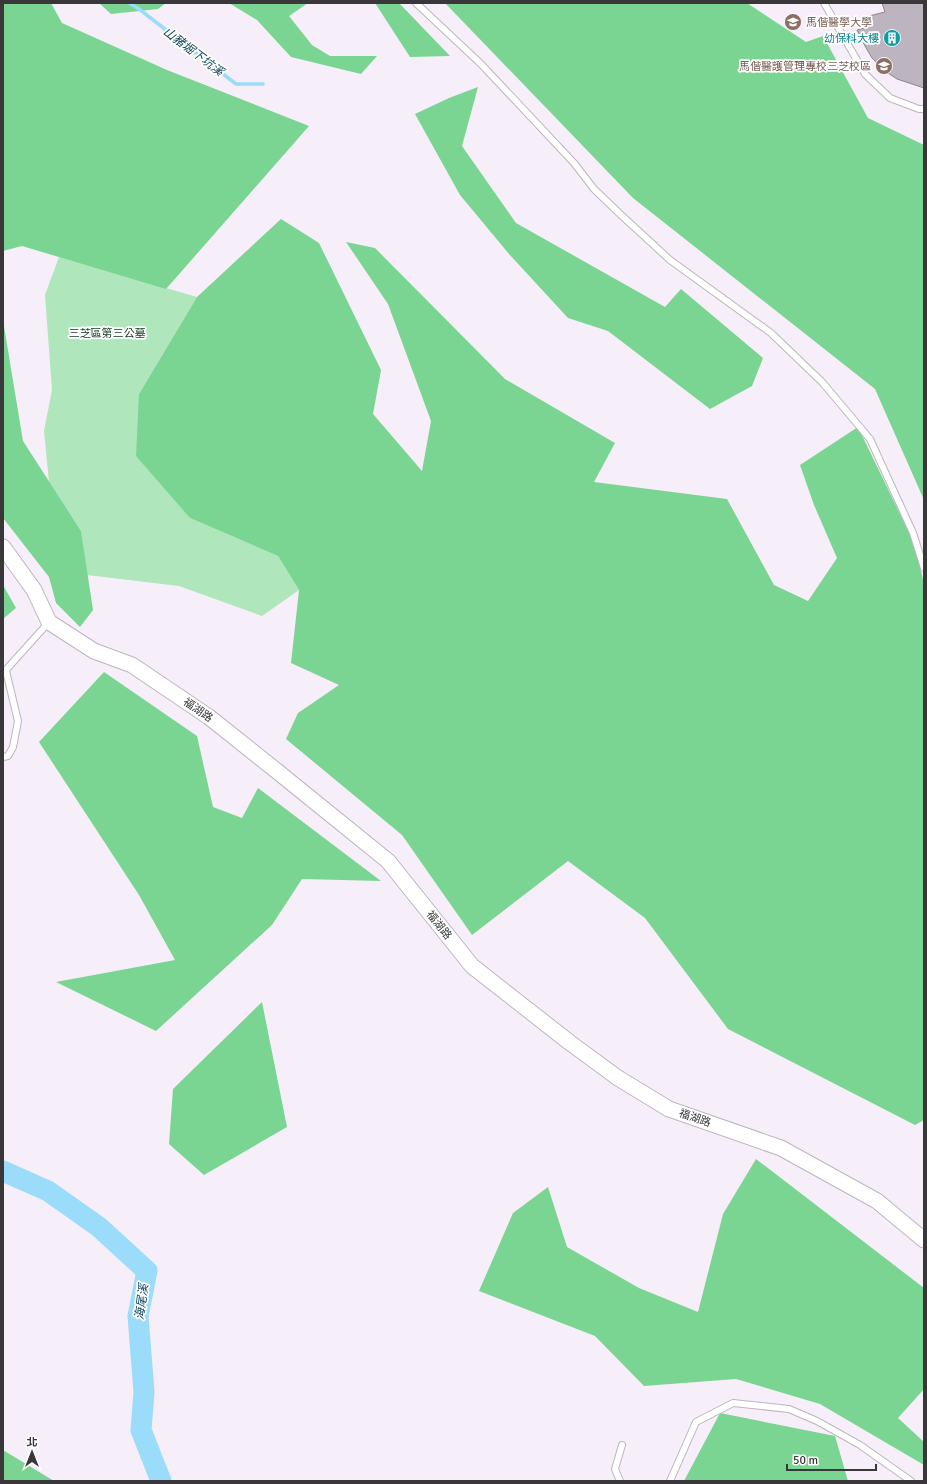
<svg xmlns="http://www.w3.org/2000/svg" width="927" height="1484" viewBox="0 0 927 1484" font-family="Signika,'Noto Sans TC',sans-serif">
	<rect width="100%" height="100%" fill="#f6eef8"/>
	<!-- green -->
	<path fill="#b0e6bc" d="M59 257 197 297 139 394 190 518 278 556 299 590 262 616 179 586 87 575 81 531 49 482 44 431 52 390 45 295Z"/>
	<!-- forest -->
	<path fill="#7ad592" d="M3 3H51L62 23 167 70 309 126 166 289 22 246 3 251Z
		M99 3H166L158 9 111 14Z
		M229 3H308L289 16 312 45 330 56H377L361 74 291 57 257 20Z
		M375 3H399L450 56 410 57Z
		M445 3H747L806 42 823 36 868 118 924 145 923 228 924 229V500L875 389 633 198Z
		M478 87 462 146 516 223 665 307 681 289 763 358 752 386 710 409 608 331 568 318 509 254 460 195 415 114 449 98Z
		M281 219 319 243 381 370 373 414 422 471 431 421 388 304 346 242 375 248 505 379 615 443 594 482 727 499 774 585 808 601 837 558 814 505 800 465 858 427 915 545 924 584V1120L915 1125 728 1029 645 918 568 861 472 935 402 835 286 739 298 713 339 685 291 663 299 590 278 556 190 518 136 456 139 394 197 297Z
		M3 320 23 441 81 531 93 610 80 627 56 603 49 577 3 518Z
		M3 585 16 608 3 619Z
		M104 672 197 736 213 807 242 818 258 788 381 881 302 879 272 925 156 1031 56 982 175 960 139 895 39 742Z
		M262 1002 287 1127 204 1175 169 1144 173 1089Z
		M756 1159 924 1288V1389L898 1418 924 1442V1465L820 1404 736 1379 644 1386 595 1336 479 1291 513 1213 548 1187 567 1247 639 1288 698 1312 723 1214Z
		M720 1413 835 1436 848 1481H684Z
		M3 1450 54 1481H3Z"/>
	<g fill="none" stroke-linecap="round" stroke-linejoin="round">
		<!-- stream -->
		<path stroke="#9bdcfa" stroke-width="3.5" d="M129 3 139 9 236 84H263"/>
		<!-- river -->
		<path stroke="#9bdcfa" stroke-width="21" d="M3 1171 48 1191 99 1227 147 1271 138 1316 144 1392 141 1430 161 1481"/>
	</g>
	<!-- building -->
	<path fill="#bcb5bf" stroke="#8c858e" d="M882 3H924V88L897 79 885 71 872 58 865 46 857 30 868 27 865 17 885 12Z"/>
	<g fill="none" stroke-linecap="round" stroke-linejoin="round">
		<!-- service casing -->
		<g stroke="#bdb5bf" stroke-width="8">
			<path id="service" d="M416 3 481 64 574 163 594 189 620 214 670 260 771 333 822 382 870 439 913 533 924 568
				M824 3 865 74 890 98 919 109H924
				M4 672 49 622
				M3 757 8 756 13 747 18 721 6 671
				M620 1481 615 1469 622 1445
				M670 1481 696 1422 733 1403 789 1409 817 1421 860 1445 911 1481"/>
		</g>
		<!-- tertiary casing -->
		<g stroke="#bdb5bf" stroke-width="17">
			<path id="tertiary" d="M3 547 34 590 49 622 94 651 132 665 209 717 278 772 388 861 472 966 569 1042 618 1078 669 1109 781 1148 877 1201 924 1240"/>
		</g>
		<!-- service -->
		<use href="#service" stroke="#fff" stroke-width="6"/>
		<!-- tertiary -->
		<use href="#tertiary" stroke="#fff" stroke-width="15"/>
	</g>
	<!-- icons -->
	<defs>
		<g id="university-disc" transform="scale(0.9)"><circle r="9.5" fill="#8d6e63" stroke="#fff"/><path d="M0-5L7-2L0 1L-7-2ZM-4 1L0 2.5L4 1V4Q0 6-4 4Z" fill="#fff"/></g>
		<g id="building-disc" transform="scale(0.9)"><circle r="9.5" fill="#0f9aa8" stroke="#fff"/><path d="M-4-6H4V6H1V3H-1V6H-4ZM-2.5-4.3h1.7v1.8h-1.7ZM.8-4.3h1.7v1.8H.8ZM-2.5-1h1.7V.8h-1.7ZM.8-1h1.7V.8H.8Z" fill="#fff"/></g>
	</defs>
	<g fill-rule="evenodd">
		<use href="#university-disc" x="793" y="22"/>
		<use href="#building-disc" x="892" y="38"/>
		<use href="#university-disc" x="884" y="66"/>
	</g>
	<g text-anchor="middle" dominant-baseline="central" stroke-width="3.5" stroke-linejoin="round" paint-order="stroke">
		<!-- education labels -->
		<g font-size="11" fill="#785e54" stroke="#fff" text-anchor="start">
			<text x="806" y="22">馬偕醫學大學</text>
			<text x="871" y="66" text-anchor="end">馬偕醫護管理專校三芝校區</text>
		</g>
		<!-- culture labels -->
		<g font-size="11" fill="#0d838f" stroke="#fff" text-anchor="end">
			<text x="879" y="38">幼保科大樓</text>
		</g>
		<!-- park labels -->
		<g font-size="11" fill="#10361c" stroke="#fff">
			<text x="107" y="333">三芝區第三公墓</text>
		</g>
		<!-- street labels -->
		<g font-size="11" fill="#39373a" stroke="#fff">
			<text transform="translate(198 710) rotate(35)">福湖路</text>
			<text transform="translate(439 925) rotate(52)">福湖路</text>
			<text transform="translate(695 1118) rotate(19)">福湖路</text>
		</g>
		<!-- water labels -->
		<g font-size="12" font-style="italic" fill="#0f4559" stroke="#fff">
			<text transform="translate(193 52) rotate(37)">山豬堀下坑溪</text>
			<text transform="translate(142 1302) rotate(-82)">海尾溪</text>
		</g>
	</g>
	<!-- border -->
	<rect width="927" height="1484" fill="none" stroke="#39373a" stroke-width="8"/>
	<!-- north arrow -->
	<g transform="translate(32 1452)" stroke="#ffffff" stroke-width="3" paint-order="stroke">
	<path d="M0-3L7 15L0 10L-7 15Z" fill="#39373a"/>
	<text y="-6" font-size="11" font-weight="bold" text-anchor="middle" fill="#39373a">北</text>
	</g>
	<!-- scale -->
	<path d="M787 1464v6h89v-6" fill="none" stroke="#39373a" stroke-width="2"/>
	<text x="793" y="1464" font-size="12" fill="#39373a" stroke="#ffffff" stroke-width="3" paint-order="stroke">50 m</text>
</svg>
